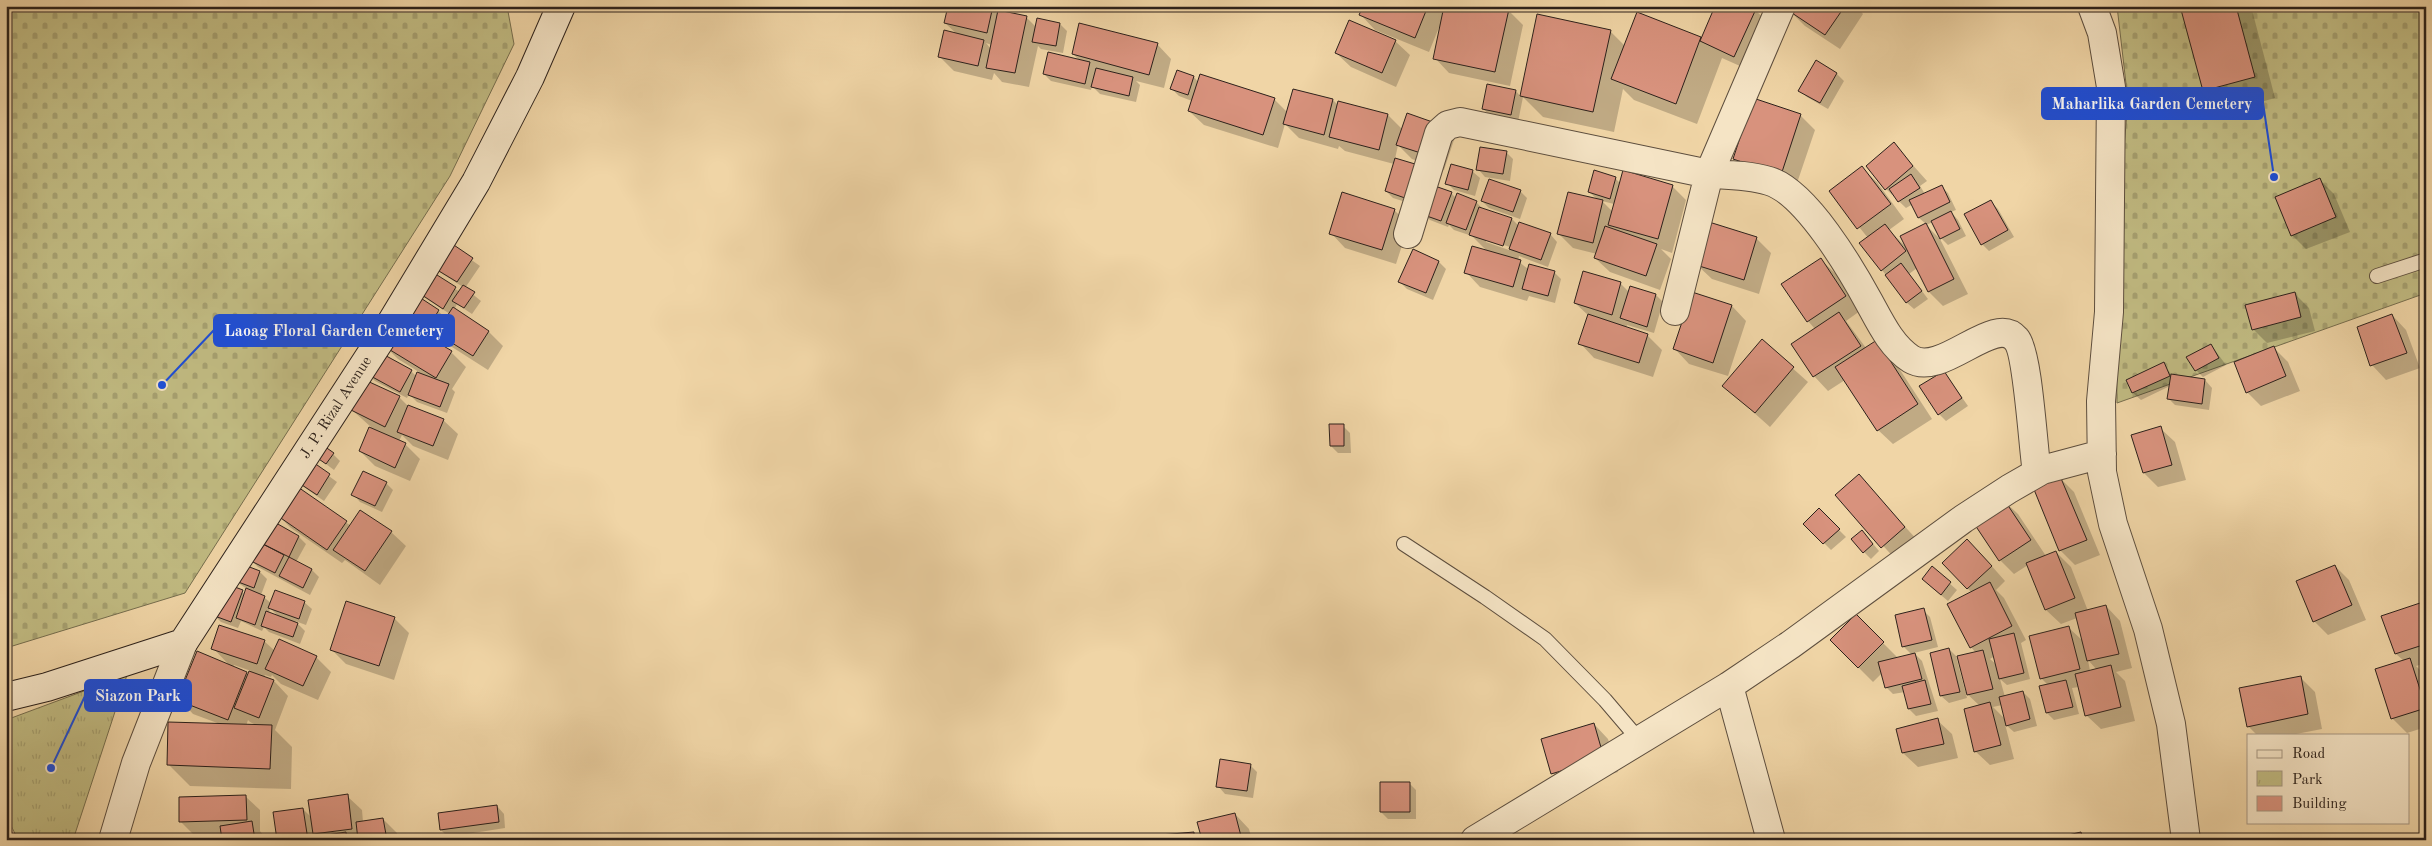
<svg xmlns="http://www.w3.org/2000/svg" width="2432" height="846" viewBox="0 0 2432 846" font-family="'Old Standard TT',serif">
	<defs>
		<pattern id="cemetery-stones" width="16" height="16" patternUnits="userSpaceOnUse" patternTransform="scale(1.25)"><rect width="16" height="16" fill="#c1bb82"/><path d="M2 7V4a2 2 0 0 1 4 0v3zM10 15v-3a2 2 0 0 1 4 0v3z" fill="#a6a070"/></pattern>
		<pattern id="park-tufts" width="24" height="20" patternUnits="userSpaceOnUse" patternTransform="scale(1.25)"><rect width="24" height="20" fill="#c1bb82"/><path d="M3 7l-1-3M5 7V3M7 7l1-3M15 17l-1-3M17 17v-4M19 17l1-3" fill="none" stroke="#a6a070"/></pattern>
	</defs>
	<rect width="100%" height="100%" fill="#f0d5a6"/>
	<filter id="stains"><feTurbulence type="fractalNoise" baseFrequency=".004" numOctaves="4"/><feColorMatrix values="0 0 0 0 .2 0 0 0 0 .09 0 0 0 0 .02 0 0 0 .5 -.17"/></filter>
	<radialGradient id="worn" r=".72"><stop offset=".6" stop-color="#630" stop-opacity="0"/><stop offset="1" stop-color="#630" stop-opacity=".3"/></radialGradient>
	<!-- cemetery -->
	<path fill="url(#cemetery-stones)" stroke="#766e4e" d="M6 6H507L514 44 450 176 185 593 6 648Z
		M2117 6H2426V293L2117 403 2115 253 2128 101Z"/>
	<!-- park -->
	<path fill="url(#park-tufts)" stroke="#766e4e" d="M127 675 73 840H18L6 815V720Z"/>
	<!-- shadow -->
	<path fill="#0003" fill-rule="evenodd" d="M949 6H1007L1009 13 1026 17 1036 27 1060 24 1067 31 1063 53 1041 49 1038 46 1029 87 1002 82 994 73 992 80 954 71 940 57 958 35 945 23ZM986 43 992 45 991 49Z
		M1176 6H1202L1201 12Z
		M1364 6H1490L1508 10 1523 25 1510 86 1449 73 1435 58 1440 25 1429 52 1375 30 1361 15Z
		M1517 6H1538L1536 12Z
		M1794 6H1856L1863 14 1840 49 1805 26 1790 11Z
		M2182 6H2251L2275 98 2225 112 2204 91Z
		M1755 10 1770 24 1749 70 1722 58 1697 124 1634 100 1623 89 1614 132 1543 117 1523 97 1518 122 1491 116 1483 109 1516 91 1521 97 1538 16 1610 31 1625 46 1702 39Z
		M1395 41 1410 55 1396 87 1351 67 1336 53Z
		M1157 44 1171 59 1164 88 1136 81 1140 85 1136 102 1100 94 1092 86 1091 90 1051 81 1044 74 1080 61 1073 54Z
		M1816 62 1837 74 1844 81 1828 109 1807 97 1800 90Z
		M1194 77 1198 82 1274 99 1288 113 1294 90 1333 100 1338 105 1388 115 1403 130 1440 126 1454 140 1444 170 1412 159 1398 145 1395 159 1414 165 1421 172 1412 204 1393 198 1386 191 1394 164 1345 151 1339 146 1338 149 1299 138 1285 124 1278 148 1204 125 1189 111 1192 101 1179 96 1172 89Z
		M1754 99 1801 116 1815 130 1795 189 1749 173 1734 158Z
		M1894 144 1927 181 1920 186 1925 194 1941 186 1948 193 1956 210 1951 212 1958 220 1966 236 1948 245 1941 238 1933 222 1926 225 1940 239 1968 294 1943 306 1929 292 1917 268 1909 274 1928 299 1914 309 1906 302 1882 270 1868 238 1831 192 1862 168 1877 182 1904 219 1889 230 1907 248 1926 224 1919 218 1913 204 1906 208 1886 189Z
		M1506 152 1513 159 1510 181 1485 177 1478 169Z
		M1472 171 1480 178 1475 196 1454 190 1447 183Z
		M1615 178 1620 183 1672 186 1686 200 1672 253 1661 249 1671 259 1660 290 1610 272 1595 258 1597 254 1573 248 1559 234 1598 200 1589 192ZM1602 201 1614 204 1613 212Z
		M2320 180 2334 194 2350 232 2306 249 2292 235Z
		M1520 191 1527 198 1520 219 1489 208 1482 201Z
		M1451 193 1456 198 1476 202 1483 209 1512 219 1519 226 1550 234 1557 242 1548 267 1519 256 1518 261 1528 269 1554 272 1561 279 1555 303 1529 296 1527 301 1480 287 1466 272 1487 251 1472 236 1454 230 1449 225 1448 227 1430 220 1423 213ZM1486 239 1510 247 1509 250 1486 242Z
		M1991 202 1998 209 2014 237 1989 251 1982 244Z
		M1394 210 1409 224 1396 264 1345 248 1331 233Z
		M1710 224 1757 239 1771 253 1759 294 1712 279 1697 265Z
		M445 241 480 266 465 288 481 301 472 314 457 304 454 310 489 332 503 346 488 370 452 347 437 331 435 335 402 312 438 311 447 319 450 314 422 296 426 270 460 292 463 287 438 271Z
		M1413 251 1439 262 1446 269 1433 300 1407 289 1400 282Z
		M1821 260 1836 274 1860 311 1846 321 1866 348 1891 356 1932 419 1893 444 1878 430 1845 380 1828 391 1814 376 1815 329 1808 321Z
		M1620 283 1629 292 1656 295 1663 302 1654 333 1627 325 1626 328 1647 335 1662 350 1653 377 1594 358 1580 343 1589 316 1575 303Z
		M2294 293 2309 308 2315 331 2267 343 2253 329Z
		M1732 306 1746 321 1728 376 1689 364 1675 349Z
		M2392 315 2406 330 2420 368 2386 380 2372 365Z
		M398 320 451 352 466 367 452 389 455 392 447 413 417 402 409 394 407 398 375 381 368 374 411 371 417 377 419 372 398 359 384 345Z
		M1762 341 1808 382 1770 427 1724 386Z
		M2211 345 2226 365 2203 377 2196 370Z
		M2274 348 2288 362 2300 391 2261 406 2247 392Z
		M2163 364 2172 375 2205 380 2212 388 2209 410 2175 405 2168 398 2170 386 2141 400 2133 393 2128 381Z
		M1944 372 1968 406 1946 421 1939 414Z
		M399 397 409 407 443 420 458 434 448 460 413 446 402 435 399 441 405 444 420 459 410 481 375 466 360 451 371 427 352 410Z
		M1343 426 1350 433 1351 453H1338L1331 446Z
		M2160 428 2175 442 2186 480 2158 487 2144 473 2133 435Z
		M333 454 340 461 334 470 314 455Z
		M307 460 337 482 324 501 301 485Z
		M1859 476 1919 542 1897 561 1837 495Z
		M2060 478 2074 492 2100 555 2075 565 2060 550Z
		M386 483 393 490 382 512 360 502 353 494Z
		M295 486 351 526 391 532 406 546 380 585 345 560 342 563 291 528 276 513Z
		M2003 500 2018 514 2046 556 2056 552 2071 567 2088 611 2106 606 2120 621 2132 668 2116 672 2125 681 2135 721 2101 729 2086 715 2079 687 2072 688 2079 714 2054 720 2047 713 2048 685 2041 678 2068 627 2084 642 2077 618 2061 624 2046 610 2028 565 2014 574 2000 560ZM2088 660 2097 670 2090 671Z
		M1819 510 1846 537 1831 550 1805 524Z
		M269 521 299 537 306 544 296 562 312 570 319 577 310 595 258 567 251 560Z
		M1869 539 1879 551 1871 559 1864 552Z
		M1982 555 2005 581 1996 590 2004 598 2026 640 2021 643 2030 679 2007 685 2000 679 2005 697 2023 692 2030 699 2037 726 2014 732 2005 724 2014 759 1990 765 1975 751 1980 706 1965 692 1967 691 1976 653 1971 647 1972 593 1943 563ZM1995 656 1997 665 1990 659ZM2002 705 2006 720 1993 707Z
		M240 565 260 572 267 579 261 595 271 603 304 602 312 609 306 625 295 621 305 631 300 644 269 632 264 627 262 631 241 621 238 628 221 622 214 615 242 591 245 595 247 589 234 580ZM270 608 279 617 269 613Z
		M2335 566 2349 580 2366 620 2328 635 2314 621Z
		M1932 568 1957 590 1948 601 1930 586Z
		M2420 605 2426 611V663L2416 666 2424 674 2426 679V727L2407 733 2392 718 2404 661 2396 654Z
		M1923 610 1930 617 1938 647 1914 653 1922 661 1938 711 1916 716 1909 709 1905 692 1893 694 1886 687 1882 673 1873 682 1831 640 1856 616 1898 658 1912 655 1904 647Z
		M394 618 409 633 394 680 346 664 332 650Z
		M264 641 275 651 316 657 331 672 318 700 281 684 272 675 271 677 265 675 264 677 274 681 288 696 275 730 292 747 291 789 190 786 168 764 220 724 193 714 179 699 230 666 213 648ZM234 665 251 671 249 675 233 667ZM248 720 250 722 258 726H246Z
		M1949 649 1956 656 1967 698 1949 703 1941 696Z
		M2300 677 2315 692 2322 729 2291 735H2257L2248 726Z
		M1937 720 1952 734 1958 758 1918 767 1903 753 1897 729Z
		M1594 724 1608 739 1618 772 1567 788 1553 773Z
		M1250 765 1257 772 1253 798 1225 794 1218 786Z
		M1409 783 1416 790V819H1388L1381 812Z
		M245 796 260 810V831L267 840H223L222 835 195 836 181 822Z
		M347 796 362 810 363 822 383 819 397 833 398 840H320L312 832 314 840H279L303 809 312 818Z
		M497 806 504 814 505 828 448 837 441 830Z
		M1235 814 1249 829 1252 840H1203Z
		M1193 833 1200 840H1162Z"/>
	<!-- building -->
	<path fill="#d8927d" stroke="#2c211b" d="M948 6H993L987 33 944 23Z
		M1363 6H1428L1415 38 1359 15Z
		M1444 6H1496L1509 9 1495 72 1433 59Z
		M1715 6H1750L1756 9 1734 57 1700 41Z
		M1792 6H1845L1825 35 1789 11Z
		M2180 6H2236L2255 77 2203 91Z
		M998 10 1027 16 1015 73 986 68Z
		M1637 12 1701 37 1676 104 1611 79Z
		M1537 14 1611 30 1593 112 1520 96Z
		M1037 18 1060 23 1056 46 1032 42Z
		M1349 20 1396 40 1382 73 1335 53Z
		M1079 23 1158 43 1149 75 1072 54Z
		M944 30 984 40 978 66 938 57Z
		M1048 52 1090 62 1085 84 1043 74Z
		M1816 60 1837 73 1820 103 1798 91Z
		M1096 68 1133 77 1129 96 1091 87Z
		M1177 70 1194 76 1188 95 1170 89Z
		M1200 74 1275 98 1263 135 1188 111Z
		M1487 84 1516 90 1511 115 1482 109Z
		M1293 89 1333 99 1324 135 1283 124Z
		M1753 98 1801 114 1781 175 1733 159Z
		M1338 101 1388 114 1379 150 1329 137Z
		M1407 113 1441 125 1430 156 1396 145Z
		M1894 142 1913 166 1885 190 1866 166Z
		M1480 147 1507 151 1503 174 1476 170Z
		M1395 158 1415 164 1405 198 1385 191Z
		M1451 164 1473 170 1468 190 1445 184Z
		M1862 166 1891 204 1857 229 1829 191Z
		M1594 170 1616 177 1610 199 1588 192Z
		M1623 170 1673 185 1658 239 1608 225Z
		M1911 174 1920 188 1898 202 1889 189Z
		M2320 178 2336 217 2291 236 2275 197Z
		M1489 179 1521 190 1513 212 1481 201Z
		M1432 185 1452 192 1441 221 1421 214Z
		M1942 185 1950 202 1918 218 1909 200Z
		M1342 192 1395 209 1382 250 1329 234Z
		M1568 192 1603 200 1593 243 1557 234Z
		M1457 193 1477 201 1466 230 1446 223Z
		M1991 200 2008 230 1981 245 1964 214Z
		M1479 207 1512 218 1503 246 1469 235Z
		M1951 211 1960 229 1940 239 1931 221Z
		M1519 222 1551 233 1541 260 1509 249Z
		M1709 222 1757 237 1744 280 1696 265Z
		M1926 223 1954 279 1928 292 1900 236Z
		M1885 224 1906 251 1881 271 1859 243Z
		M1605 226 1657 244 1646 276 1594 258Z
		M445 239 473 258 457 282 429 265Z
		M1472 246 1521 260 1513 287 1464 273Z
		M1413 249 1439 261 1426 293 1398 282Z
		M1821 258 1846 296 1807 322 1781 284Z
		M1901 263 1922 291 1906 303 1885 275Z
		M1529 264 1555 271 1548 296 1522 289Z
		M426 268 456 287 443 309 413 289Z
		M1583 271 1621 282 1612 315 1574 303Z
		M463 285 475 292 464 308 452 301Z
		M1630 286 1656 294 1647 327 1620 318Z
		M1692 292 1732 305 1713 363 1673 349Z
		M2295 292 2301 317 2252 330 2245 305Z
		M413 293 439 310 427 329 401 312Z
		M453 307 489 331 473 356 436 333Z
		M1839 312 1861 346 1813 377 1791 344Z
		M1588 314 1648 334 1639 363 1578 344Z
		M2392 314 2407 353 2370 366 2357 327Z
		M398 319 452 351 436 378 382 345Z
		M1762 339 1794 367 1755 413 1722 386Z
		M1877 340 1918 404 1877 431 1835 367Z
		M2211 344 2219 358 2195 371 2186 357Z
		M2274 346 2286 376 2246 393 2234 362Z
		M379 352 412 370 400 392 367 374Z
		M2164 362 2170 376 2132 393 2126 380Z
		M1944 371 1962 398 1938 415 1919 386Z
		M417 372 449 384 440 407 408 395Z
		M2171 374 2205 379 2202 404 2167 399Z
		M365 380 400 396 385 427 351 410Z
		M408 405 444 419 433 446 397 432Z
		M1329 424H1344V446H1330Z
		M2161 426 2172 465 2143 473 2131 435Z
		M369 427 406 443 395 468 359 451Z
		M321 444 334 453 326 464 313 455Z
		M307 458 330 474 317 495 293 479Z
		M363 471 387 482 375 506 351 495Z
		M1859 474 1905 527 1881 548 1835 495Z
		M2060 476 2087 540 2059 551 2033 487Z
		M295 485 347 521 327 550 275 514Z
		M2003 498 2031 540 1999 561 1971 519Z
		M1819 508 1840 529 1823 544 1803 524Z
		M360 510 392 531 365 571 333 550Z
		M269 519 299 536 289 557 257 541Z
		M1862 530 1873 544 1863 553 1851 539Z
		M1967 539 1992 566 1967 589 1942 563Z
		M259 542 284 555 275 573 249 560Z
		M2056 551 2075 598 2045 610 2026 563Z
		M289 557 312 569 303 588 279 576Z
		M239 563 260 571 254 588 233 580Z
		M2335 565 2352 605 2313 622 2296 581Z
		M1932 566 1951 582 1941 595 1922 579Z
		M1990 582 2012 626 1970 648 1947 604Z
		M224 583 243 590 231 622 212 615Z
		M246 588 265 596 255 625 236 618Z
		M275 590 305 601 299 619 268 608Z
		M346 601 395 617 379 666 330 650Z
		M2420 603 2426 619V644L2395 654 2381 616Z
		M2106 605 2119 654 2087 661 2075 613Z
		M1924 608 1932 640 1902 647 1895 615Z
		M266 611 298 623 293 637 261 626Z
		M1856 614 1884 642 1858 668 1830 640Z
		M219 625 265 640 257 664 211 649Z
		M2069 626 2080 669 2040 679 2029 636Z
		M2014 633 2024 673 1999 679 1989 639Z
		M279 639 317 656 303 686 265 669Z
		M1949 648 1960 692 1940 696 1930 653Z
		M1983 650 1993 689 1967 695 1957 656Z
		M197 651 247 672 228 720 177 700Z
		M1915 653 1922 679 1885 688 1878 662Z
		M2410 658 2426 708 2391 719 2375 669Z
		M2111 665 2121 707 2085 716 2075 674Z
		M249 671 274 680 259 718 234 708Z
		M2301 676 2308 714 2247 727 2239 688Z
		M1925 680 1931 704 1908 709 1902 686Z
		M2066 680 2073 707 2046 713 2039 686Z
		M2023 691 2030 719 2006 726 1999 697Z
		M1990 702 2001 745 1974 752 1964 709Z
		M1938 718 1944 744 1902 753 1896 729Z
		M168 722 272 725 270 769 167 765Z
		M1594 723 1604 758 1551 774 1541 739Z
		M1220 759 1251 764 1247 791 1216 787Z
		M1380 782H1410V812H1380Z
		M348 794 352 829 313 834 308 800Z
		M246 795 247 820 179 822V797Z
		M497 805 499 822 440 830 438 813Z
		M303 808 308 840H277L273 812Z
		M1235 813 1242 840H1202L1197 822Z
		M383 818 387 840H358L356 822Z
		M252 821 255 840H222L220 826Z
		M346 832 347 840H328L327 835Z
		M1194 832V840H1161L1160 835Z
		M2081 832 2083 840H2047Z
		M512 837V840H457Z"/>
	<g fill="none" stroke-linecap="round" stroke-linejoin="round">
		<!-- service casing -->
		<g stroke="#5d4e3e" stroke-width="16">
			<path id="service" d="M2377 276 2426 260
				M1404 544 1485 597 1545 639 1605 700 1640 741"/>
		</g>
		<!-- minor casing -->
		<g stroke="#5d4e3e" stroke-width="30">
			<path id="minor" d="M2092 6 2102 33 2111 87 2109 312 2101 401 2102 472 2113 524 2148 629 2171 724 2186 840
				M1408 234 1439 133 1448 125 1460 122 1709 174C1729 175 1749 175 1769 181 1806 192 1851 269 1869 302 1880 322 1891 346 1911 359 1942 378 1994 313 2016 339 2028 352 2033 448 2037 473
				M1675 311 1709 174 1781 6
				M1729 686 1771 840
				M1475 840 1729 686 1790 645 1963 519 2009 489 2042 470 2102 454"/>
		</g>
		<!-- tertiary casing -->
		<g stroke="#5d4e3e" stroke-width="30">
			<path id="tertiary" d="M113 840 136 763 183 643"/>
		</g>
		<!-- secondary casing -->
		<g stroke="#2c211b" stroke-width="30">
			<g id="secondary">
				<path id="s1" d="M6 697 47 687 183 643 388 328 476 182 530 77 561 6"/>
			</g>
		</g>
		<!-- service -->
		<use href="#service" stroke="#f5e4c5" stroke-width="14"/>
		<!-- minor -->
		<use href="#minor" stroke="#f5e4c5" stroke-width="28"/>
		<!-- tertiary -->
		<use href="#tertiary" stroke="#f5e4c5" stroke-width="28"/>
		<!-- secondary -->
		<use href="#secondary" stroke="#f5e4c5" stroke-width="28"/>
	</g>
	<g text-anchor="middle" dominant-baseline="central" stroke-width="4" stroke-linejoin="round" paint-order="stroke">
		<!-- street labels -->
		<g font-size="15" fill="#2c211b" stroke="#f5e4c5">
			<text stroke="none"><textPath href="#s1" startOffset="466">J. P. Rizal Avenue</textPath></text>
		</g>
	</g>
	<!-- callouts -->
	<path fill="none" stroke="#1d4ed8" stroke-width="2" d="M2274 177L2263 103M162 385L214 330M51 768L85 696"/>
	<g fill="#1d4ed8" stroke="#f5e4c5" stroke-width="2">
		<circle cx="2274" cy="177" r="5"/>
		<circle cx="162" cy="385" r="5"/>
		<circle cx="51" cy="768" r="5"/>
	</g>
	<g fill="#1d4ed8" stroke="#1d4ed8" stroke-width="2">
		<rect x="2042" y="88" width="221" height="31" rx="5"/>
		<rect x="214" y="315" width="240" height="31" rx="5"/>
		<rect x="85" y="680" width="106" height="31" rx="5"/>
	</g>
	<g font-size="16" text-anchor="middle" font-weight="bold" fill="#fff">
		<text x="2152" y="109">Maharlika Garden Cemetery</text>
		<text x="334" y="336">Laoag Floral Garden Cemetery</text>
		<text x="138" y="701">Siazon Park</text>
	</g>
	<!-- margin -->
	<rect width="2432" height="846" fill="none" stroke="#f0d5a6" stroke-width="25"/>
	<rect x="8" y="8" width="2417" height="831" fill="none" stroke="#2c211b" stroke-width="2.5"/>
	<rect x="12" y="12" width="2407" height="821" fill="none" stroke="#2c211b"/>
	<!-- legend -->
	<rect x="2247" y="734" width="162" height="90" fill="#f5e4c5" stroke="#a59681"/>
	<rect x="2257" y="750" width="25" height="8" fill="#f5e4c5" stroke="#a59681"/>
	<text x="2292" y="758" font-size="15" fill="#2c211b">Road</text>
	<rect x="2257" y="771" width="25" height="15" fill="url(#park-tufts)" stroke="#a59681"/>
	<text x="2292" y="784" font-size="15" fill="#2c211b">Park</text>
	<rect x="2257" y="796" width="25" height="15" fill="#d8927d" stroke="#a59681"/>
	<text x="2292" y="808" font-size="15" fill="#2c211b">Building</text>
	<rect width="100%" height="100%" filter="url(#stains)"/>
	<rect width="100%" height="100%" fill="url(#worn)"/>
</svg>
